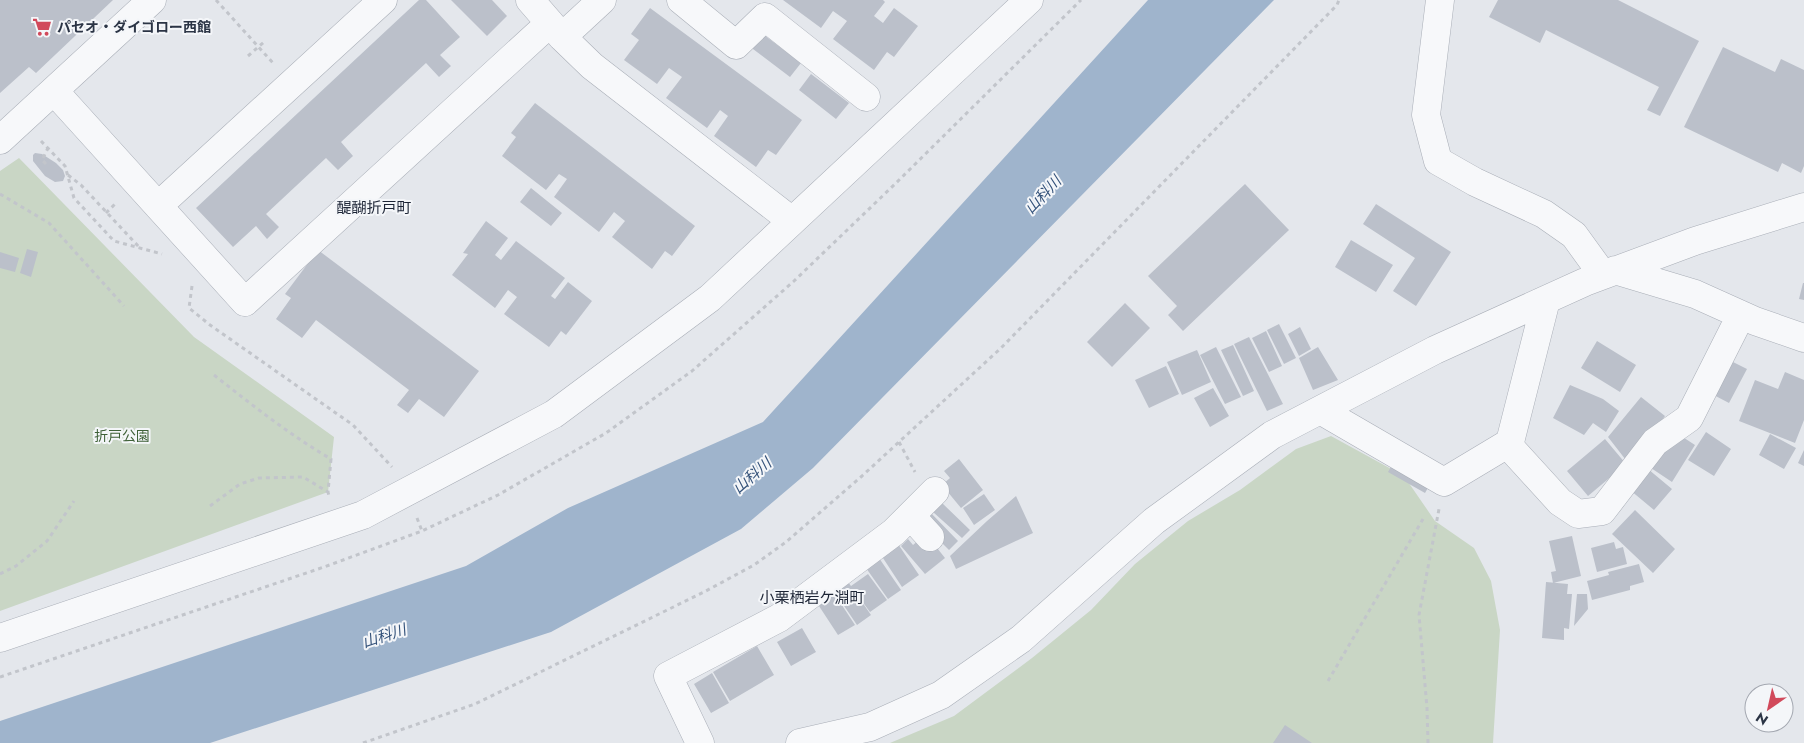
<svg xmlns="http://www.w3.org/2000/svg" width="1804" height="743" viewBox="0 0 1804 743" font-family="Jost,'Noto Sans JP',sans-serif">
	<rect width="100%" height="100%" fill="#e4e7ec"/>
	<!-- green -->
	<path fill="#c9d6c5" d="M19 158 194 337 334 437 328 492 0 611V171Z
		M1331 436 1404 476 1435 521 1474 548 1491 581 1500 630 1493 743H890L954 716 1032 658 1091 610 1135 564 1188 521 1240 490 1296 449Z"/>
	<!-- water -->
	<path fill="#9fb4cc" d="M1148 0H1274L813 468 741 529 551 632 210 743H0V721L466 566 568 508 763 422Z"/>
	<!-- building -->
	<path fill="#bbc0ca" d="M0 0H113L36 73 29 67 0 93Z
		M419 0H426L460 37 440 55 451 66 439 77 426 63 341 142 353 156 338 170 326 158 266 214 279 227 267 239 256 226 233 247 196 208Z
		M451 0H492L507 16 487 36Z
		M783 0H883L885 2 874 16 883 23 894 8 918 26 894 57 887 52 874 70 833 39 847 21 833 11 821 28Z
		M1498 0H1618L1699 41 1660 116 1647 110 1659 87 1546 30 1540 43 1489 17Z
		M650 8 802 120 776 155 768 150 756 167 714 136 728 116 720 110 707 128 666 98 682 77 669 68 657 84 624 60 639 40 631 34Z
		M760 32 801 63 790 77 749 46Z
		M1723 47 1775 72 1781 59 1804 70V166L1801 173 1782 163 1778 172 1684 127Z
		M811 74 849 103 836 119 799 90Z
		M535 103 695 226 672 256 665 251 652 269 612 237 625 221 614 212 599 232 554 197 567 179 559 174 546 190 502 156 516 137 511 133Z
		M35 153 42 154 56 163 63 170 65 176 63 181 55 182 45 176 33 161V155Z
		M1245 184 1289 230 1183 331 1168 315 1177 306 1148 276Z
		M531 188 562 213 551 226 520 202Z
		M1376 204 1451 252 1416 306 1393 291 1415 258 1363 224Z
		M486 221 508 238 495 255 501 260 516 241 565 278 551 296 555 299 568 282 592 301 566 335 561 331 549 347 504 314 517 297 508 290 495 308 452 275 468 254 463 253Z
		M1351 240 1393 265 1376 292 1335 267Z
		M27 249 38 252 31 277 20 273Z
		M318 250 479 371 444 417 419 399 408 413 397 405 409 390 316 320 302 338 276 319 291 298 285 294Z
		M0 252 19 258 15 272 0 268Z
		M1803 283H1804V300L1799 299Z
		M1125 303 1150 328 1112 367 1087 342Z
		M1279 324 1296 358 1284 364 1267 330Z
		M1300 327 1311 349 1299 356 1288 334Z
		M1266 331 1282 366 1269 372 1252 338Z
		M1249 337 1283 404 1267 411 1234 344Z
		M1597 341 1636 365 1620 392 1581 368Z
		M1233 345 1254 391 1243 396 1221 350Z
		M1216 347 1241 397 1225 404 1200 355Z
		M1318 347 1338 380 1313 390 1299 358Z
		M1197 350 1211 382 1182 395 1167 362Z
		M1725 358 1747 369 1729 403 1708 392Z
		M1166 366 1179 394 1149 408 1135 380Z
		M1785 372 1804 380V420L1795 443 1739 421 1755 380 1778 389Z
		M1570 385 1603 399 1619 411 1606 432 1593 423 1584 435 1553 418Z
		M1213 388 1229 416 1210 427 1194 398Z
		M1641 397 1665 416 1629 464 1608 437Z
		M1675 432 1695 445 1672 482 1651 468Z
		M1706 432 1731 449 1714 476 1688 460Z
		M1770 434 1796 448 1784 469 1759 455Z
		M1605 439 1626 464 1588 496 1567 471Z
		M1804 450V466L1798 463Z
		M1396 458 1433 479 1425 493 1388 472Z
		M959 459 983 490 961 508 942 485 950 478 944 471Z
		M1648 469 1672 489 1654 510 1630 490Z
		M984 494 995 510 974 525 963 508Z
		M1016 496 1033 533 956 569 950 556 987 521Z
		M942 503 970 530 962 538 933 512Z
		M1635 510 1675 549 1653 573 1612 534Z
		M930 512 958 541 949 550 921 522Z
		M926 534 945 558 925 574 901 546 908 539 913 545Z
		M1572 536 1581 576 1553 583 1551 572 1556 571 1549 541Z
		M1614 542 1616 549 1623 547 1627 564 1597 572 1591 548Z
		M898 544 919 575 902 587 881 555Z
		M879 558 901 590 888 599 866 568Z
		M1639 564 1644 582 1630 586V590L1592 600 1587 581 1609 575 1608 572Z
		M868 574 887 600 870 612 853 589 871 615 857 625 834 591 848 582 851 586Z
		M1546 582 1568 584 1567 594H1572L1569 629 1564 628V640L1542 638Z
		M834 593 855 625 838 635 817 603Z
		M1577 594H1587L1588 609 1574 626Z
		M802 628 816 652 791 666 777 642Z
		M757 646 774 675 730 701 713 672Z
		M712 673 729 703 711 713 694 684Z
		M1285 725 1312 743H1273Z"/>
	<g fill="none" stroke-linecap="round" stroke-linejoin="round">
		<!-- minor casing -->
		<g stroke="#a9aeb7" stroke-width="29">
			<path id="minor" d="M530 0 562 37 592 66 792 221
				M681 0 736 45 765 17 866 97
				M1440 0 1426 115 1438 161 1475 182 1544 214 1574 235 1603 275
				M562 37 602 0
				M54 91 245 302 550 23
				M0 140 152 0
				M158 206 383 0
				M1615 270 1695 294 1755 321 1804 338
				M1546 300 1509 446 1560 502 1578 514 1602 511 1655 442 1689 418 1741 315
				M1320 410 1444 482 1509 443
				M911 516 930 537
				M0 638 363 515 554 414 710 298 1029 0
				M700 743 668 676 779 618 894 532 935 491
				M800 743 870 727 941 695 1021 639 1154 521 1272 435 1435 350 1585 282 1695 241 1804 207"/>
		</g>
		<!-- path -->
		<path stroke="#c2c5cb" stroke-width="3" stroke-dasharray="4 4" stroke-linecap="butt" d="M216 0 273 63
			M248 56 264 42
			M41 141 65 166 74 198 114 241 162 254
			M46 164 42 160 48 148
			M68 175 81 185 139 247
			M0 194 49 223 124 306
			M106 213 115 204
			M192 286 189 308 210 325 353 425 392 467
			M214 375C252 405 290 435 331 459L328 492 329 496
			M899 442 915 472
			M210 506 240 484 259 478 303 477 328 492
			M417 518 422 531
			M0 574 16 566 47 541 74 501
			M0 677 324 567 422 531 498 495 606 433 692 371 794 281 895 184 1081 0
			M1328 681 1423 519
			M363 743 475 704 704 592 754 565 786 542 862 476 1001 348 1337 5 1339 0
			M1428 743 1427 708 1419 615 1439 509"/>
		<!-- minor -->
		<use href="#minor" stroke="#f7f8fa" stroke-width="28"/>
	</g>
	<!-- icons -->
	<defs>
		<g id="supermarket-bare" transform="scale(1.5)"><path d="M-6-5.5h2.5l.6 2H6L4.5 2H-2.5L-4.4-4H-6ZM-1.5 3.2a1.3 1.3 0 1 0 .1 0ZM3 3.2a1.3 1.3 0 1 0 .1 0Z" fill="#d1495b" stroke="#f4f6f9" stroke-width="2.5" paint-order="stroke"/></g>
	</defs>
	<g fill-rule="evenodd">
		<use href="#supermarket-bare" x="42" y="27"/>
	</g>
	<g text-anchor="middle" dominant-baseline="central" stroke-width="4" stroke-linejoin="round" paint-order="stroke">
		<!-- poi labels -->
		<g font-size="14" font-weight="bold" fill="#2b3445" stroke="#f4f6f9" text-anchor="start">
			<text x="57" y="27">パセオ・ダイゴロー西館</text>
		</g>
		<!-- park labels -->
		<g font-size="14" fill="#3f6138" stroke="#f4f6f9">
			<text x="122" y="436">折戸公園</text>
		</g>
		<!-- water labels -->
		<g font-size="15" font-style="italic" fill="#34527a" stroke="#f4f6f9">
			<text transform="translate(1043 195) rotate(-47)">山科川</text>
			<text transform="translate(752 476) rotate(-41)">山科川</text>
			<text transform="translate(384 636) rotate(-18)">山科川</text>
		</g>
		<!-- neighbourhood labels -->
		<g font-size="15" fill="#1d2536" stroke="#f4f6f9">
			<text x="374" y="208">醍醐折戸町</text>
			<text x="812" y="598">小栗栖岩ケ淵町</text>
		</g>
	</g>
	<!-- north arrow -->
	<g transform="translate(1769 708) rotate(214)"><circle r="24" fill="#f4f6f9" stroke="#a4a8b1"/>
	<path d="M0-4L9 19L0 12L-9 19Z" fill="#d1495b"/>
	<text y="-8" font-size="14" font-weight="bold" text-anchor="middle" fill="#2b3445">N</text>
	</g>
</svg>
